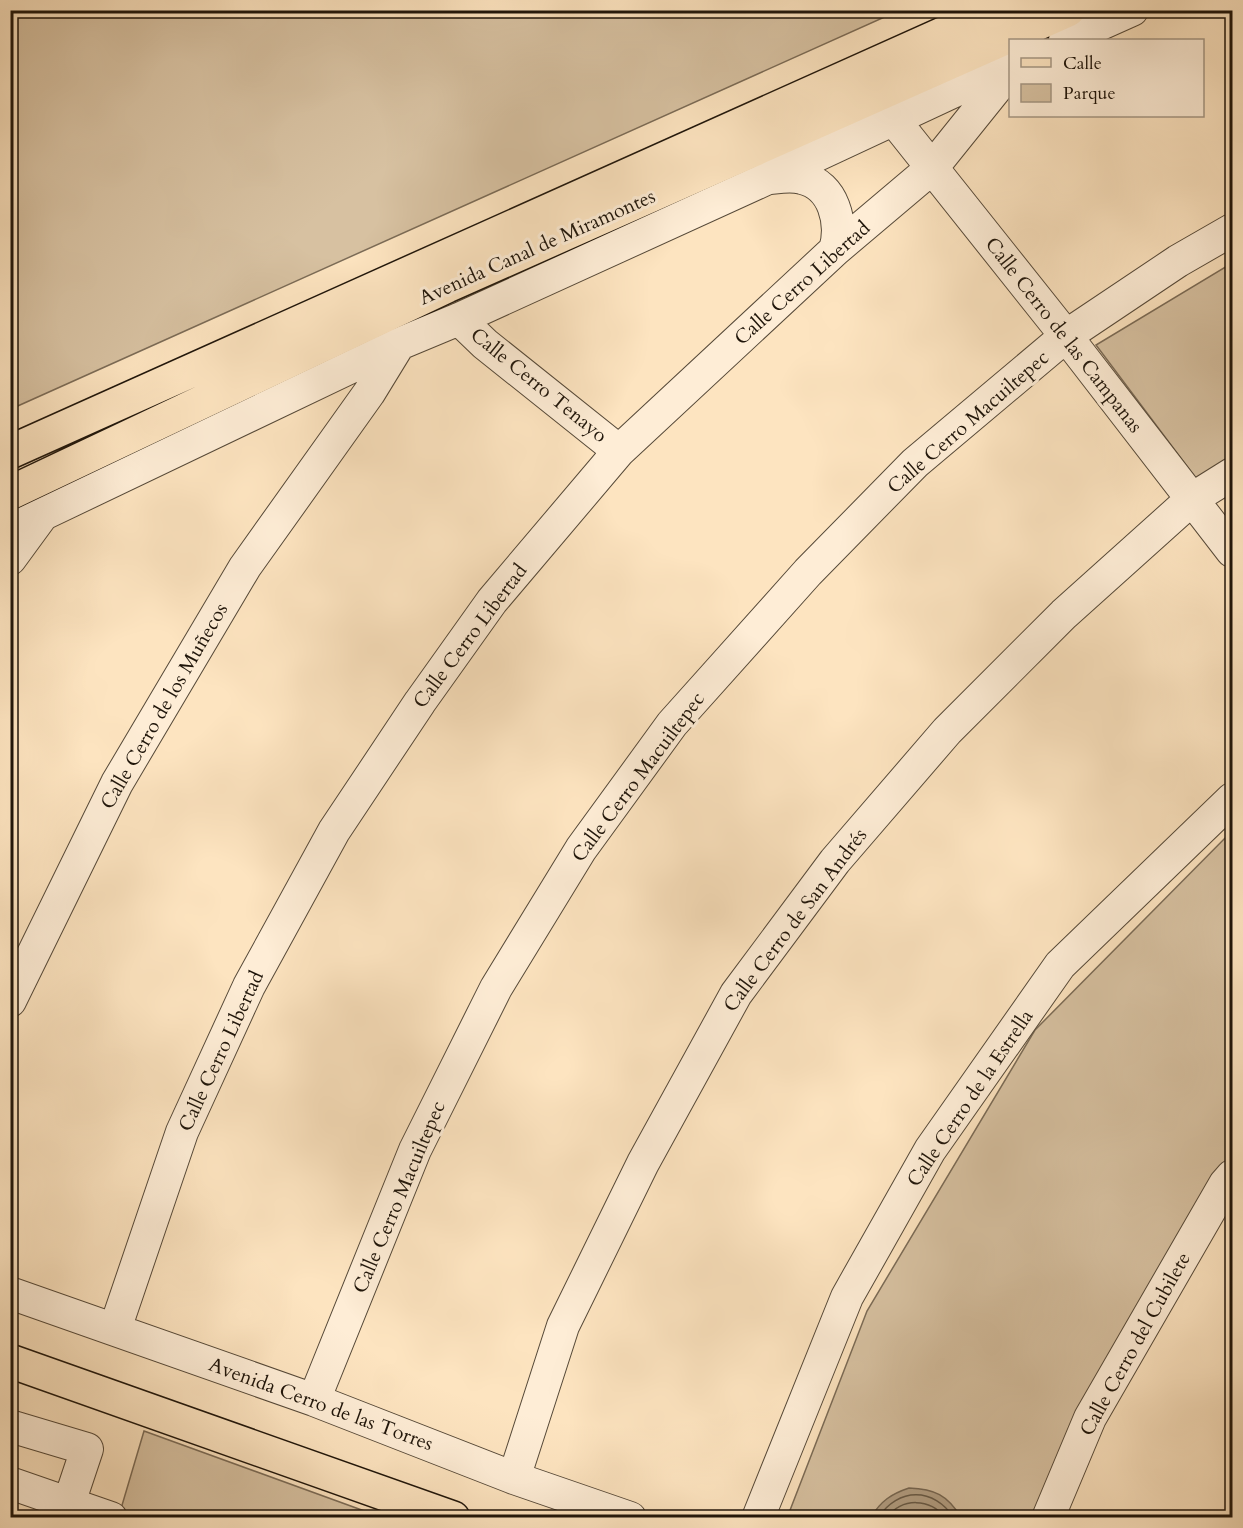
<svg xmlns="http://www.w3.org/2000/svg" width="1243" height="1528" viewBox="0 0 1243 1528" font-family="Cardo,serif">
	<rect width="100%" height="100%" fill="#fde4c0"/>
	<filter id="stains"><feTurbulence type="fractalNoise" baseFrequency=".00333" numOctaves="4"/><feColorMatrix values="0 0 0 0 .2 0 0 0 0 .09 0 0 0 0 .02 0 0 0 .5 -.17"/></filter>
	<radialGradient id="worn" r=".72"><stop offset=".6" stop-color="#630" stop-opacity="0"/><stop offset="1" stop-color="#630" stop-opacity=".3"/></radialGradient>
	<!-- green -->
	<path fill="#d7c1a1" stroke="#7b6b56" stroke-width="1.5" d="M11 10H898V11L11 409Z
		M1232 263V471L1204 489 1096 345Z
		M1232 831V1168L1039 1517 787 1518 867 1311 1035 1030Z
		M144 1431 381 1517 137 1518 120 1512Z"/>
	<!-- water -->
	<path fill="#b29e82" stroke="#776752" stroke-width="1.5" d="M909 1488C935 1489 947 1495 961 1517H871C881 1501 891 1494 909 1488Z"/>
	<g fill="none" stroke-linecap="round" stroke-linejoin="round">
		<!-- shore -->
		<path stroke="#685a46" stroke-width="1.5" d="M878 1518C898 1487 934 1487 954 1518
			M887 1518C900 1497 932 1498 945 1518"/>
		<!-- minor casing -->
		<g stroke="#564938" stroke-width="34">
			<path id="minor" d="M1065 40 1132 10
				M894 120 1066 336 1232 551
				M770 178C780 177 792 175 802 178 834 185 843 223 835 250
				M459 319 485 344 619 451
				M10 530 399 344 459 319 755 184 1010 65
				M10 559 40 518
				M10 1001 117 783 245 567 369 393 399 344
				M10 1293 314 1400 514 1478 630 1518
				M115 1329 182 1132 249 986 334 831 420 702 492 601 619 451 835 250 932 168 1010 71
				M314 1400 415 1150 496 988 581 849 672 724 808 572 915 463 1066 336 1178 261 1232 230
				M10 1426 87 1449 69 1503
				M514 1478 563 1326 643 1163 736 994 835 861 947 731 1064 614 1192 499 1232 474
				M10 1483 111 1518
				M758 1518 847 1297 930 1150 1060 965 1232 799
				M1048 1518 1090 1418 1225 1184 1232 1176"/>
		</g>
		<!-- major casing -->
		<g stroke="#1f150a" stroke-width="36">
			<path id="major" d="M10 452 996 10
				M10 493 447 286 1068 10
				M10 1361 453 1518"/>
		</g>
		<!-- minor -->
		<use href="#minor" stroke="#feedd6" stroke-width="32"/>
		<!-- major -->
		<use href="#major" stroke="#fde4c0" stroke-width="33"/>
	</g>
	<g text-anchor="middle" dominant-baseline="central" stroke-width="6" stroke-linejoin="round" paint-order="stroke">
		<!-- street labels -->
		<g font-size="20" fill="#1f150a" stroke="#feedd6">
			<text transform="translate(537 247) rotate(-24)">Avenida Canal de Miramontes</text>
			<text transform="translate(802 283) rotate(-42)">Calle Cerro Libertad</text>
			<text transform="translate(1064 335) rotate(52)">Calle Cerro de las Campanas</text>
			<text transform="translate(539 385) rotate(39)">Calle Cerro Tenayo</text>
			<text transform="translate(968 422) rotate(-41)">Calle Cerro Macuiltepec</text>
			<text transform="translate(470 636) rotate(-53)">Calle Cerro Libertad</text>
			<text transform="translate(164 706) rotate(-60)">Calle Cerro de los Muñecos</text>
			<text transform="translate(638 777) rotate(-53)">Calle Cerro Macuiltepec</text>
			<text transform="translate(795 920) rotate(-53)">Calle Cerro de San Andrés</text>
			<text transform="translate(221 1051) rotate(-65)">Calle Cerro Libertad</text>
			<text transform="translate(970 1098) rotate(-56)">Calle Cerro de la Estrella</text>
			<text transform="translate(399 1197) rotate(-67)">Calle Cerro Macuiltepec</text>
			<text transform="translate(1135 1344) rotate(-61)">Calle Cerro del Cubilete</text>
			<text transform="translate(321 1404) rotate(20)">Avenida Cerro de las Torres</text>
		</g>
	</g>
	<!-- margin -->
	<rect width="1243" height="1528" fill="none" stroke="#fde4c0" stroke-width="36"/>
	<rect x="12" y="12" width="1219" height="1504" fill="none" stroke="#1f150a" stroke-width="3"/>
	<rect x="18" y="18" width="1207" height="1492" fill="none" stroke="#1f150a" stroke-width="1.5"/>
	<!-- legend -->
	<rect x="1009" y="39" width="195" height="78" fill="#feedd6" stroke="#a59784" stroke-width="1.5"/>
	<rect x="1021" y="58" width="30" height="9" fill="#fde4c0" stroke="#a59784" stroke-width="1.5"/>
	<text x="1063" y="69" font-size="18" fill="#1f150a">Calle</text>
	<rect x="1021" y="84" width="30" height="18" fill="#d7c1a1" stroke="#a59784" stroke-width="1.5"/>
	<text x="1063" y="99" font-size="18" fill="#1f150a">Parque</text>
	<rect width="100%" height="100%" filter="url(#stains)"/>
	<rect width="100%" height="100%" fill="url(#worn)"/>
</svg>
